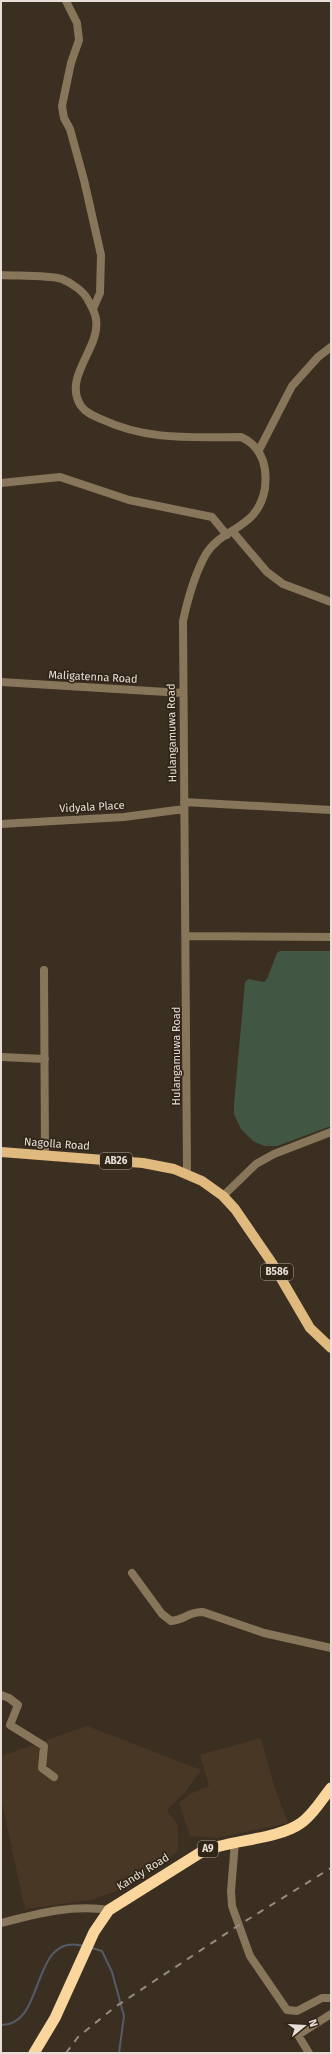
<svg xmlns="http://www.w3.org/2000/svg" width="332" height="2054" viewBox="0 0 332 2054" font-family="'Fira Sans',sans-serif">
	<rect width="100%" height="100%" fill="#3b2f22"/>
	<!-- built -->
	<path fill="#493725" d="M87 1726 201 1770 186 1791 167 1810 178 1826V1851L136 1881 111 1893 91 1900 25 1909 1 1798V1756Z
		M261 1738 274 1786 288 1823 216 1838 190 1836 179 1803 190 1794 209 1786 200 1755Z"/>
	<!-- green -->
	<path fill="#425743" d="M280 951H331V1126L277 1146H264L253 1141 241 1129 234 1114V1104L245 982 249 979 264 982 267 979 277 953Z"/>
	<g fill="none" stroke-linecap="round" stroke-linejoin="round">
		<!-- stream -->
		<path stroke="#555b67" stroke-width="2" d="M92 1948 102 1951 112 1972 124 2016 119 2053
			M1 2025C47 2026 29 1931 84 1946"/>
		<!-- minor -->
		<path stroke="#88765a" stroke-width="8" d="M66 1 77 23 79 40 71 63 62 106 64 118 70 129 84 180 101 255 100 293 93 309
			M1 275C16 276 49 275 62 279 72 283 85 292 89 302 92 307 95 313 96 319 101 348 62 377 81 406 86 413 94 416 101 419 147 441 192 437 241 437 253 442 259 450 263 461 266 470 266 479 265 488 258 530 223 526 206 554 194 575 188 598 183 621L187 1173
			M259 450 292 386 318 357 331 347
			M1 483 60 477 129 500 212 517 227 535
			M233 532 267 572 283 584 331 602
			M1 682 183 693
			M184 802 331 810
			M1 824 124 817 184 809
			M186 936 331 937
			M44 970 45 1156
			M1 1057 45 1059
			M223 1196 256 1164 274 1154 331 1132
			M132 1573 162 1614 171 1621C185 1620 187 1612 203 1612L264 1633 331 1648
			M1 1695 9 1698 18 1705 10 1725 44 1746 42 1768 54 1777
			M235 1842 231 1891 232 1906 250 1956 287 2010 297 2011 322 1998H331
			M1 1923C36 1914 72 1904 109 1910
			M309 2053 298 2035 331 2014"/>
		<!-- major -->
		<path stroke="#dfb97e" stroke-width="10" d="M1 1152 143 1163 174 1169 202 1181 223 1196 235 1209 272 1263 310 1328 331 1348"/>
		<!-- highway -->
		<path stroke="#fad69d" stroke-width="11" d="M34 2053 55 2018 94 1932 109 1910 203 1851C232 1840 279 1839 301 1823 313 1815 322 1799 331 1788"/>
		<!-- rail -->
		<path stroke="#968c81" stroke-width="2" stroke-dasharray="7 7" stroke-linecap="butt" d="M66 2053 78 2037 115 2007 239 1925 331 1868"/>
	</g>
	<g text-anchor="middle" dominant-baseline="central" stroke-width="3.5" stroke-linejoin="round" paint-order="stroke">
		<!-- shield labels -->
		<g fill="#312518" stroke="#b0a79e" stroke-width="1">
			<rect x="100" y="1153" width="32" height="16" rx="3"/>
			<rect x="261" y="1264" width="32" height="16" rx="3"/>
			<rect x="198" y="1841" width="20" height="16" rx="3"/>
		</g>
		<g font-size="10" font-weight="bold" fill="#e7dfd7">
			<text x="116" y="1161">AB26</text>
			<text x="277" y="1272">B586</text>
			<text x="208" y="1849">A9</text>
		</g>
		<!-- street labels -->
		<g font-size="11" fill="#e7dfd7" stroke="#312518">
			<text transform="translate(93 677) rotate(3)">Maligatenna Road</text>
			<text transform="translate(172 733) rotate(-91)">Hulangamuwa Road</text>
			<text transform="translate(92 807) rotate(-3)">Vidyala Place</text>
			<text transform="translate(176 1056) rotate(-90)">Hulangamuwa Road</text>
			<text transform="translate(57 1144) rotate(4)">Nagolla Road</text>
			<text transform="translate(143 1872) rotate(-32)">Kandy Road</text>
		</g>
	</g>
	<!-- border -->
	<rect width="332" height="2054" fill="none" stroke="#e7dfd7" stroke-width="4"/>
	<!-- north arrow -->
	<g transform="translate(304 2026) rotate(72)" stroke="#312518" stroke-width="3" paint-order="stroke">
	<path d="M0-3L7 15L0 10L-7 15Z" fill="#e7dfd7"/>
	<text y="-6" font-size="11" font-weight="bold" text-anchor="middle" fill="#e7dfd7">N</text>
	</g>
</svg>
